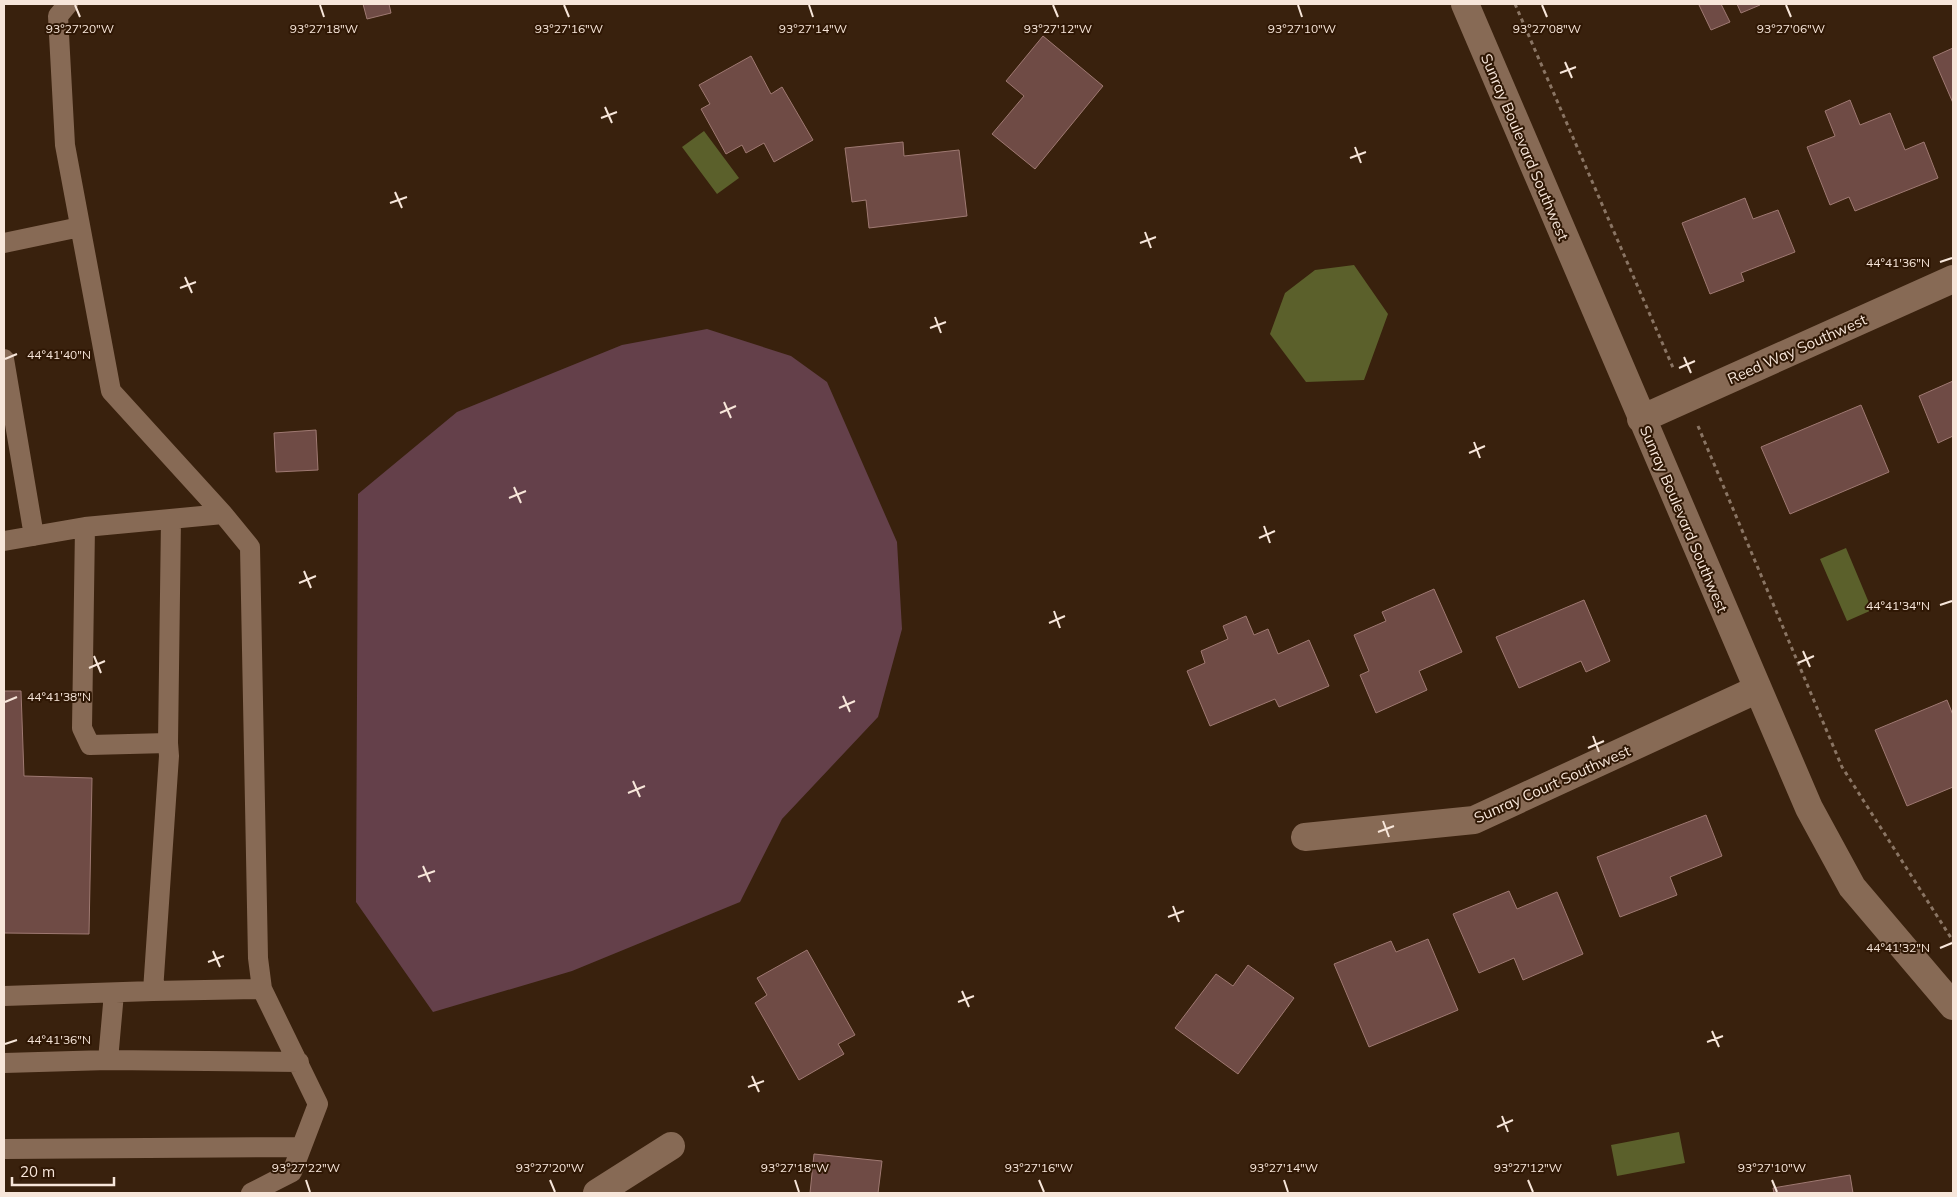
<svg xmlns="http://www.w3.org/2000/svg" width="1957" height="1197" viewBox="0 0 1957 1197" font-family="Mulish,sans-serif">
	<rect width="100%" height="100%" fill="#39210d"/>
	<!-- green -->
	<path fill="#64404a" d="M707 329 791 356 827 382 897 542 902 629 878 717 782 819 740 902 572 971 433 1012 356 902 358 494 457 412 622 345Z"/>
	<!-- water -->
	<path fill="#5b602b" d="M704 131 739 178 717 194 682 147Z
		M1354 265 1388 314 1364 380 1306 382 1270 334 1285 293 1315 270Z
		M1846 548 1872 610 1847 621 1820 559Z
		M1679 1132 1685 1163 1617 1176 1611 1145Z"/>
	<!-- building -->
	<path fill="#6f4b45" stroke="#9f7972" d="M363 4H389L391 13 367 19Z
		M1702 4H1721L1730 22 1711 30 1699 5Z
		M1737 4H1760V5L1741 13Z
		M1043 36 1103 86 1035 169 992 134 1024 96 1006 81Z
		M1953 48V103L1933 57Z
		M751 56 771 94 782 87 813 140 774 162 764 143 746 153 742 145 726 154 701 109 710 104 699 85Z
		M1850 100 1860 125 1890 113 1905 150 1924 142 1938 178 1855 211 1849 197 1830 205 1807 147 1835 136 1825 111Z
		M903 142 904 156 959 150 967 216 869 228 866 200 852 202 845 148Z
		M1745 198 1753 219 1778 210 1795 252 1741 273 1744 281 1710 294 1682 223Z
		M1953 381V436L1938 443 1919 396Z
		M1861 405 1889 472 1790 514 1761 447Z
		M316 430 318 470 276 472 274 433Z
		M1434 589 1462 652 1419 671 1427 690 1376 713 1360 675 1369 671 1354 635 1386 621 1382 612Z
		M1584 600 1610 661 1586 672 1581 661 1519 688 1496 637Z
		M1246 616 1254 635 1268 629 1278 654 1309 640 1329 686 1279 707 1275 699 1210 726 1187 671 1205 663 1201 651 1228 639 1223 626Z
		M4 691H21L24 776 92 778 89 934 4 933Z
		M1947 700 1953 715V787L1907 806 1875 730Z
		M1706 815 1722 856 1670 877 1677 895 1620 917 1597 857Z
		M1509 891 1517 909 1557 892 1583 954 1523 980 1514 958 1479 973 1453 914Z
		M1428 939 1458 1010 1369 1047 1334 964 1391 941 1396 952Z
		M807 950 855 1035 838 1044 844 1054 799 1080 755 1003 767 995 757 978Z
		M1248 965 1294 998 1238 1074 1175 1028 1216 974 1233 986Z
		M814 1154 882 1161 878 1193H810Z
		M1850 1175 1853 1193H1774L1773 1188Z"/>
	<g fill="none" stroke-linecap="round" stroke-linejoin="round">
		<!-- path -->
		<path stroke="#8a7564" stroke-width="3" stroke-dasharray="4 4" stroke-linecap="butt" d="M1515 4 1674 370
			M1698 426 1842 767 1953 941"/>
		<!-- service -->
		<path stroke="#876a55" stroke-width="20" d="M68 4 58 16 65 145 111 391 223 514 250 547 258 958 262 989 318 1104 292 1172 251 1193
			M4 243 80 227
			M4 359 34 536
			M4 541 85 527 223 514
			M168 743 171 519
			M153 991 262 989
			M4 996 153 991 169 756 168 743 90 745 82 728 85 527
			M108 1060 299 1062
			M4 1063 108 1060 114 993
			M4 1149 301 1147"/>
		<!-- minor -->
		<path stroke="#876a55" stroke-width="28" d="M1465 4 1809 808 1852 887 1953 1006
			M1641 419 1953 279
			M1305 837 1474 820 1758 689
			M597 1193 671 1146"/>
	</g>
	<!-- ticks -->
	<path fill="none" stroke="#f7e6da" stroke-width="2" d="M75 5 80 17M320 5 324 17M564 5 569 17M809 5 813 17M1053 5 1058 17M1298 5 1302 17M1542 5 1547 17M1786 5 1791 17M1565 62 1572 78M1560 73 1576 67M605 107 612 123M601 118 617 112M1355 147 1361 163M1350 158 1366 152M395 192 402 208M390 203 407 197M1145 232 1151 248M1140 243 1156 237M1940 262 1952 258M185 277 192 293M180 288 196 282M935 317 941 333M930 328 946 322M1684 357 1691 373M5 359 17 354M1679 368 1695 361M724 402 731 418M720 413 736 406M1474 442 1480 458M1469 453 1485 446M514 487 521 503M509 498 526 491M1264 526 1270 543M1259 538 1275 531M304 571 311 588M299 583 316 576M1940 605 1952 601M1054 611 1060 628M1049 623 1065 616M1803 651 1810 667M94 656 101 673M1798 663 1814 656M89 668 105 661M843 696 850 712M5 702 17 697M839 708 855 701M1593 736 1599 752M1588 748 1604 741M633 781 640 797M628 793 645 786M1383 821 1389 837M1378 832 1394 826M423 866 430 882M418 877 435 871M1173 906 1179 922M1168 917 1184 911M1940 948 1952 943M213 951 220 967M208 962 224 956M962 991 969 1007M958 1002 974 996M1712 1031 1719 1047M1707 1042 1723 1036M5 1044 17 1040M752 1076 759 1092M748 1087 764 1081M1502 1116 1508 1132M1497 1127 1513 1120M306 1180 310 1192M550 1180 555 1192M795 1180 799 1192M1039 1180 1044 1192M1284 1180 1288 1192M1528 1180 1533 1192M1772 1180 1777 1192"/>
	<g text-anchor="middle" dominant-baseline="central" stroke-width="4" stroke-linejoin="round" paint-order="stroke">
		<!-- street labels -->
		<g font-size="15" fill="#f7e6da" stroke="#2f1704">
			<text transform="translate(1525 147) rotate(67)">Sunray Boulevard Southwest</text>
			<text transform="translate(1797 349) rotate(-24)">Reed Way Southwest</text>
			<text transform="translate(1684 519) rotate(67)">Sunray Boulevard Southwest</text>
			<text transform="translate(1552 784) rotate(-24)">Sunray Court Southwest</text>
		</g>
	</g>
	<g font-size="12" text-anchor="middle" fill="#f7e6da" stroke="#2f1704" stroke-width="4" stroke-linejoin="round" paint-order="stroke">
		<text x="80" y="33">93°27'20"W</text>
		<text x="324" y="33">93°27'18"W</text>
		<text x="569" y="33">93°27'16"W</text>
		<text x="813" y="33">93°27'14"W</text>
		<text x="1058" y="33">93°27'12"W</text>
		<text x="1302" y="33">93°27'10"W</text>
		<text x="1547" y="33">93°27'08"W</text>
		<text x="1791" y="33">93°27'06"W</text>
		<text x="1898" y="267">44°41'36"N</text>
		<text x="59" y="359">44°41'40"N</text>
		<text x="1898" y="610">44°41'34"N</text>
		<text x="59" y="701">44°41'38"N</text>
		<text x="1898" y="952">44°41'32"N</text>
		<text x="59" y="1044">44°41'36"N</text>
		<text x="306" y="1172">93°27'22"W</text>
		<text x="550" y="1172">93°27'20"W</text>
		<text x="795" y="1172">93°27'18"W</text>
		<text x="1039" y="1172">93°27'16"W</text>
		<text x="1284" y="1172">93°27'14"W</text>
		<text x="1528" y="1172">93°27'12"W</text>
		<text x="1772" y="1172">93°27'10"W</text>
	</g>
	<!-- border -->
	<rect width="1957" height="1197" fill="none" stroke="#f7e6da" stroke-width="10"/>
	<!-- scale -->
	<path d="M12 1177v8h102v-8" fill="none" stroke="#f7e6da" stroke-width="2.5"/>
	<text x="20" y="1177" font-size="15" fill="#f7e6da" stroke="#2f1704" stroke-width="4" paint-order="stroke">20 m</text>
</svg>
